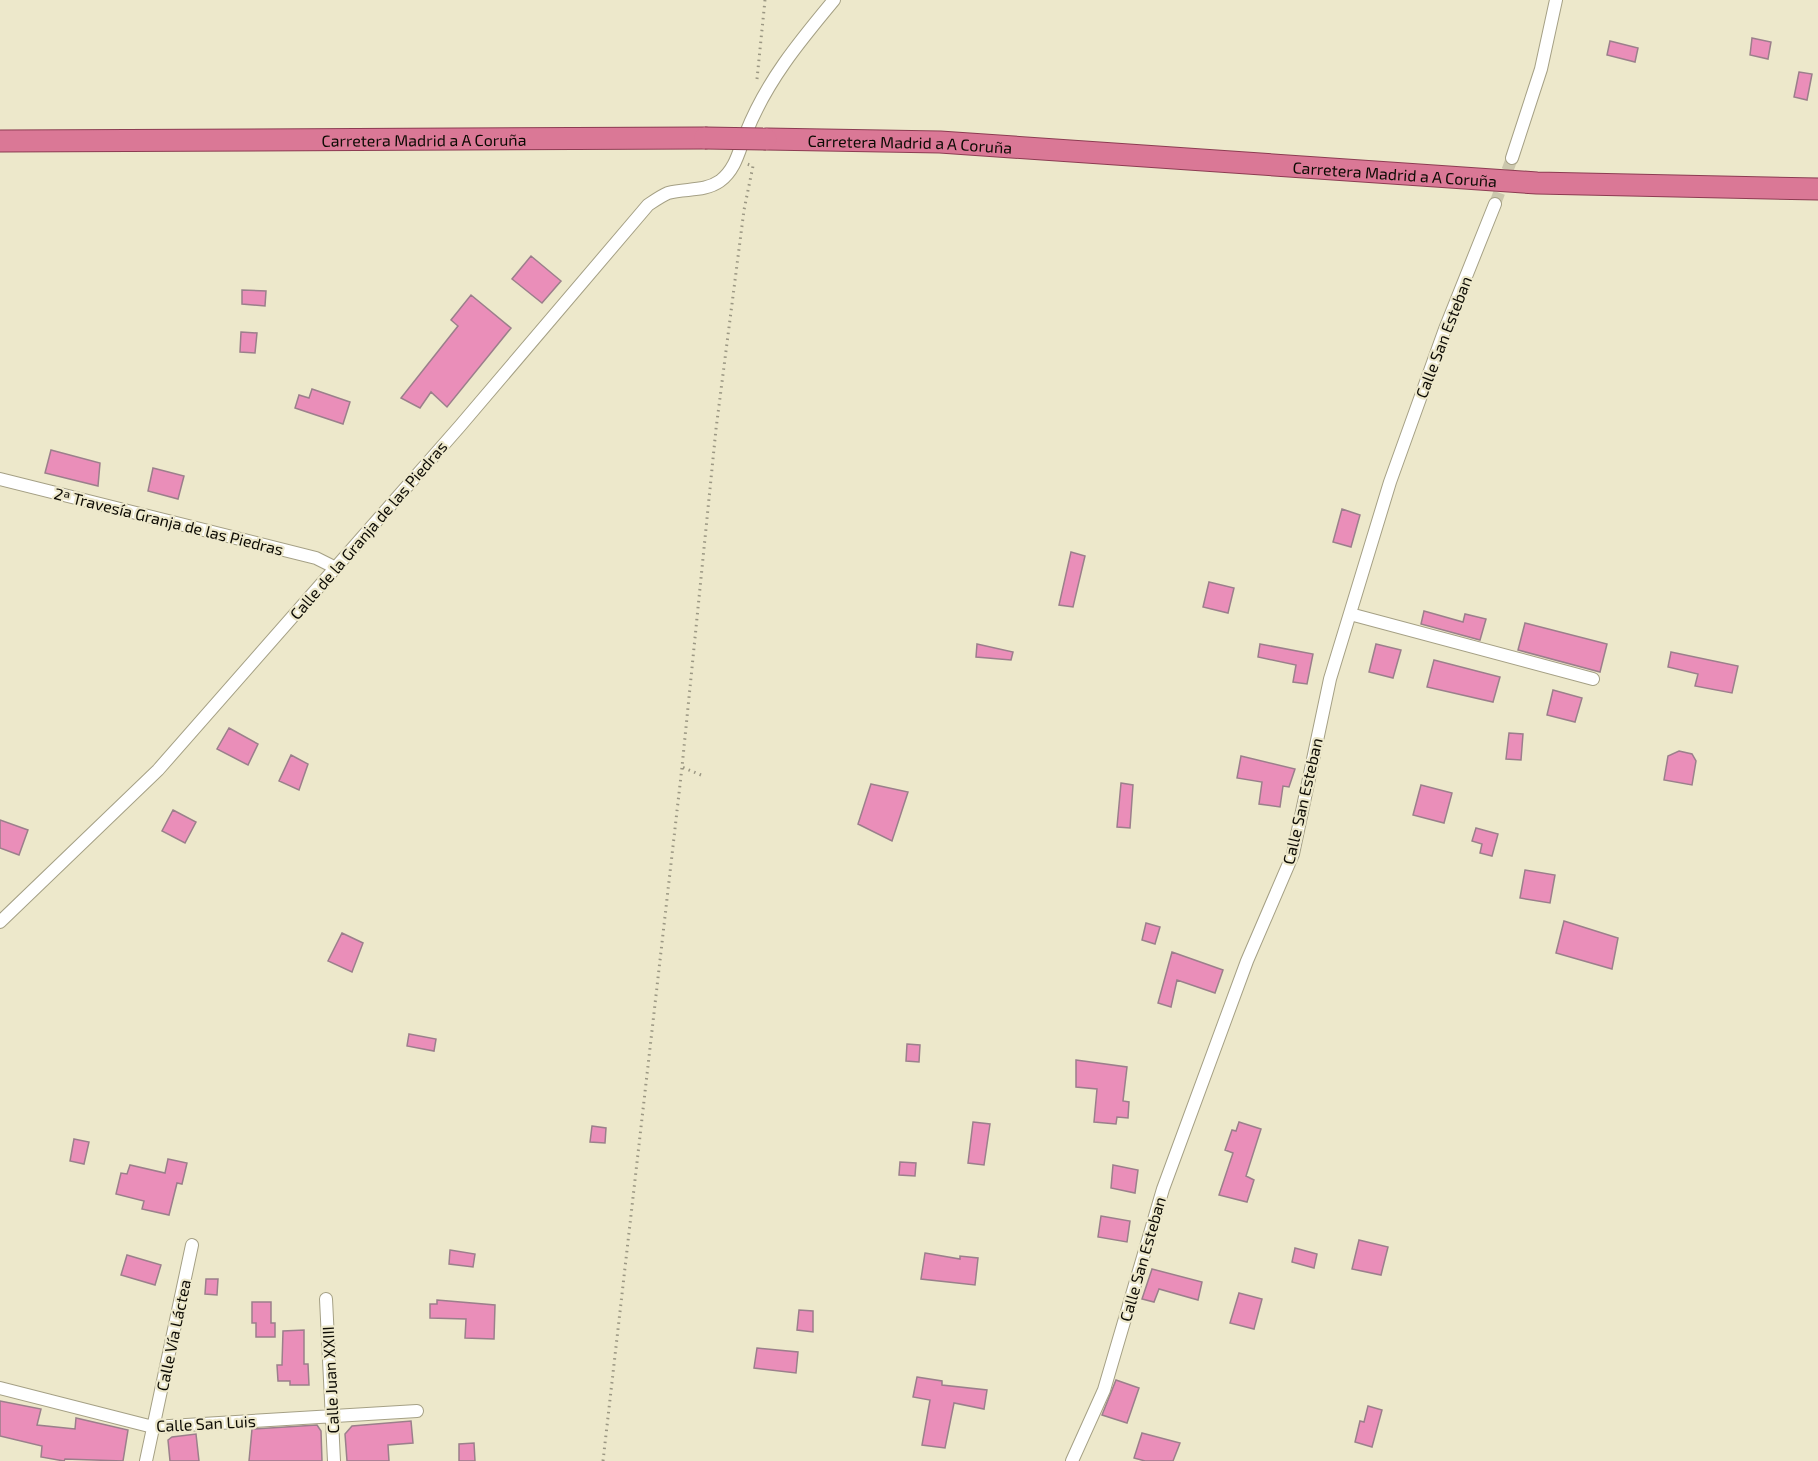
<svg xmlns="http://www.w3.org/2000/svg" width="1818" height="1461" viewBox="0 0 1818 1461" font-family="'Exo 2',sans-serif">
	<rect width="100%" height="100%" fill="#ede8cb"/>
	<!-- building -->
	<path fill="#ea8eb9" stroke="#9b7f8b" stroke-width="1.5" d="M1752 38 1771 42 1768 59 1750 55Z
		M1610 41 1638 48 1635 62 1607 55Z
		M1799 72 1812 74 1807 100 1794 97Z
		M531 256 561 281 542 303 512 279Z
		M242 290 266 291 265 306 242 304Z
		M471 295 511 328 447 407 431 392 420 408 401 398 458 326 451 320Z
		M241 332 257 333 255 353 240 352Z
		M312 389 350 402 343 424 295 408 299 395 309 398Z
		M51 450 100 463 98 486 45 473Z
		M153 468 184 476 178 499 148 491Z
		M1342 509 1360 515 1351 547 1333 542Z
		M1071 552 1085 556 1073 607 1059 605Z
		M1209 582 1234 588 1228 613 1203 607Z
		M1424 611 1463 622 1465 614 1486 619 1480 640 1421 624Z
		M1525 623 1607 644 1600 672 1518 650Z
		M977 644 1013 652 1011 660 976 657Z
		M1260 644 1313 654 1307 684 1293 682 1296 665 1258 657Z
		M1376 644 1401 650 1393 678 1369 672Z
		M1671 652 1738 666 1732 693 1695 686 1698 674 1668 667Z
		M1434 660 1500 677 1493 702 1427 687Z
		M1553 690 1582 698 1575 722 1547 715Z
		M229 728 258 744 248 765 217 749Z
		M1509 733 1523 734 1521 760 1506 759Z
		M1679 751 1692 754 1696 761 1692 785 1664 780 1668 756Z
		M291 755 308 764 299 790 279 781Z
		M1241 756 1295 769 1289 787 1283 786 1280 807 1259 804 1262 782 1237 778Z
		M1121 783 1133 785 1130 828 1117 827Z
		M871 784 908 792 892 841 858 824Z
		M1421 785 1452 793 1444 823 1413 815Z
		M173 810 196 822 185 843 162 831Z
		M0 820 28 830 19 855 0 848Z
		M1476 828 1498 834 1492 856 1480 853 1482 844 1472 841Z
		M1525 870 1555 875 1550 903 1520 898Z
		M1564 921 1618 938 1612 969 1556 953Z
		M1146 923 1160 927 1155 944 1142 940Z
		M342 933 363 943 352 972 328 961Z
		M1172 952 1223 970 1215 993 1177 980 1171 1007 1158 1003Z
		M409 1034 436 1039 434 1051 407 1046Z
		M907 1044 920 1045 919 1062 906 1061Z
		M1076 1060 1127 1067 1123 1101 1129 1102 1128 1118 1117 1117 1116 1124 1094 1122 1097 1089 1076 1087Z
		M973 1122 990 1124 984 1165 968 1163Z
		M1239 1122 1261 1129 1246 1176 1254 1180 1247 1202 1219 1195 1233 1153 1225 1150 1232 1130 1236 1131Z
		M592 1126 606 1128 605 1143 590 1142Z
		M74 1139 89 1142 84 1164 70 1161Z
		M168 1159 187 1163 182 1184 177 1183 169 1215 142 1209 144 1201 116 1194 121 1173 127 1174 130 1165 165 1173Z
		M900 1162 916 1163 915 1176 899 1175Z
		M1113 1165 1138 1170 1135 1193 1111 1188Z
		M1101 1216 1130 1221 1127 1242 1098 1237Z
		M1359 1240 1388 1247 1381 1275 1352 1269Z
		M1295 1248 1317 1254 1314 1268 1292 1262Z
		M450 1250 475 1254 473 1267 449 1264Z
		M925 1253 960 1259V1256L978 1258 975 1285 921 1279Z
		M127 1255 161 1265 155 1285 121 1275Z
		M1152 1269 1202 1282 1198 1300 1159 1289 1154 1302 1142 1299Z
		M206 1279H218L217 1295 205 1294Z
		M1239 1293 1262 1299 1254 1329 1230 1323Z
		M437 1300 495 1305 494 1339 465 1338 466 1319 430 1318V1304H437Z
		M252 1302H271V1323H275V1337H256V1323H252Z
		M799 1310 813 1311V1332L797 1330Z
		M304 1330V1364H308L309 1385H290V1381H278L277 1365H282L283 1331Z
		M757 1348 798 1352 796 1373 754 1368Z
		M917 1377 942 1381V1385L987 1390 984 1409 954 1403 945 1448 922 1445 930 1400 913 1397Z
		M1116 1380 1139 1388 1127 1423 1102 1415Z
		M0 1401 41 1409 37 1425 75 1429 76 1418 128 1430 123 1461 65 1459 64 1461 41 1457 42 1446 0 1436Z
		M1368 1406 1382 1410 1372 1447 1355 1442 1360 1421 1364 1422Z
		M411 1421 413 1443 388 1445 389 1461H347L345 1434 352 1426Z
		M317 1425 321 1431 322 1461H249L252 1429Z
		M1142 1433 1180 1443 1173 1461H1145L1134 1458Z
		M196 1434 199 1461H170L168 1440 172 1437Z
		M474 1443 475 1461H459V1444Z"/>
	<g fill="none" stroke-linecap="round" stroke-linejoin="round">
		<!-- minor-tunnel -->
		<path stroke="#cbc7ad" stroke-width="12" stroke-dasharray="12 6" stroke-linecap="butt" d="M1495 204 1512 158"/>
		<!-- minor casing -->
		<g stroke="#a5a085" stroke-width="14">
			<path id="minor" d="M1512 158 1541 69 1556 0
				M0 479 316 558 336 568
				M1350 614 1593 679
				M0 922 158 770 460 426 648 205C654 201 661 196 668 193 686 188 704 192 720 181 736 169 739 150 746 133 766 82 799 42 834 0
				M326 1299 334 1461
				M0 1388 153 1427 417 1411
				M146 1461 192 1245
				M1072 1461 1104 1390 1163 1189 1247 961 1293 854 1330 679 1390 482 1445 329 1495 204"/>
		</g>
		<!-- trunk casing -->
		<g stroke="#8c3c52" stroke-width="23">
			<g id="trunk">
				<path id="s1" d="M766 139 940 142 1537 183 1818 189"/>
				<path id="s2" d="M0 141 705 138"/>
			</g>
		</g>
		<!-- path -->
		<path stroke="#9b9783" stroke-width="3" stroke-dasharray="1.5 4.5" stroke-linecap="butt" d="M757 79 765 0
			M701 775 682 767 716 429 744 210 753 166 747 164
			M603 1461 682 767"/>
		<!-- minor -->
		<use href="#minor" stroke="#fff" stroke-width="12"/>
		<!-- trunk -->
		<use href="#trunk" stroke="#da7896" stroke-width="21"/>
		<!-- trunk-bridge casing -->
		<g stroke="#8c3c52" stroke-width="23" stroke-linecap="butt">
			<path id="trunk-bridge" d="M705 138 766 139"/>
		</g>
		<!-- trunk-bridge -->
		<use href="#trunk-bridge" stroke="#da7896" stroke-width="21"/>
	</g>
	<g text-anchor="middle" dominant-baseline="central" stroke-width="4.5" stroke-linejoin="round" paint-order="stroke">
		<!-- street labels -->
		<g font-size="16" fill="#0d0b04" stroke="#ede8cb">
			<text stroke="none"><textPath href="#s2" startOffset="424">Carretera Madrid a A Coruña</textPath></text>
			<text stroke="none"><textPath href="#s1" startOffset="144">Carretera Madrid a A Coruña</textPath></text>
			<text stroke="none"><textPath href="#s1" startOffset="630">Carretera Madrid a A Coruña</textPath></text>
			<text transform="translate(1443 337) rotate(-69)">Calle San Esteban</text>
			<text transform="translate(169 521) rotate(14)">2ª Travesía Granja de las Piedras</text>
			<text transform="translate(368 530) rotate(-49)">Calle de la Granja de las Piedras</text>
			<text transform="translate(1302 801) rotate(-77)">Calle San Esteban</text>
			<text transform="translate(1142 1259) rotate(-74)">Calle San Esteban</text>
			<text transform="translate(173 1335) rotate(-78)">Calle Vía Láctea</text>
			<text transform="translate(330 1380) rotate(-93)">Calle Juan XXIII</text>
			<text transform="translate(206 1423) rotate(-3)">Calle San Luis</text>
		</g>
	</g>
</svg>
